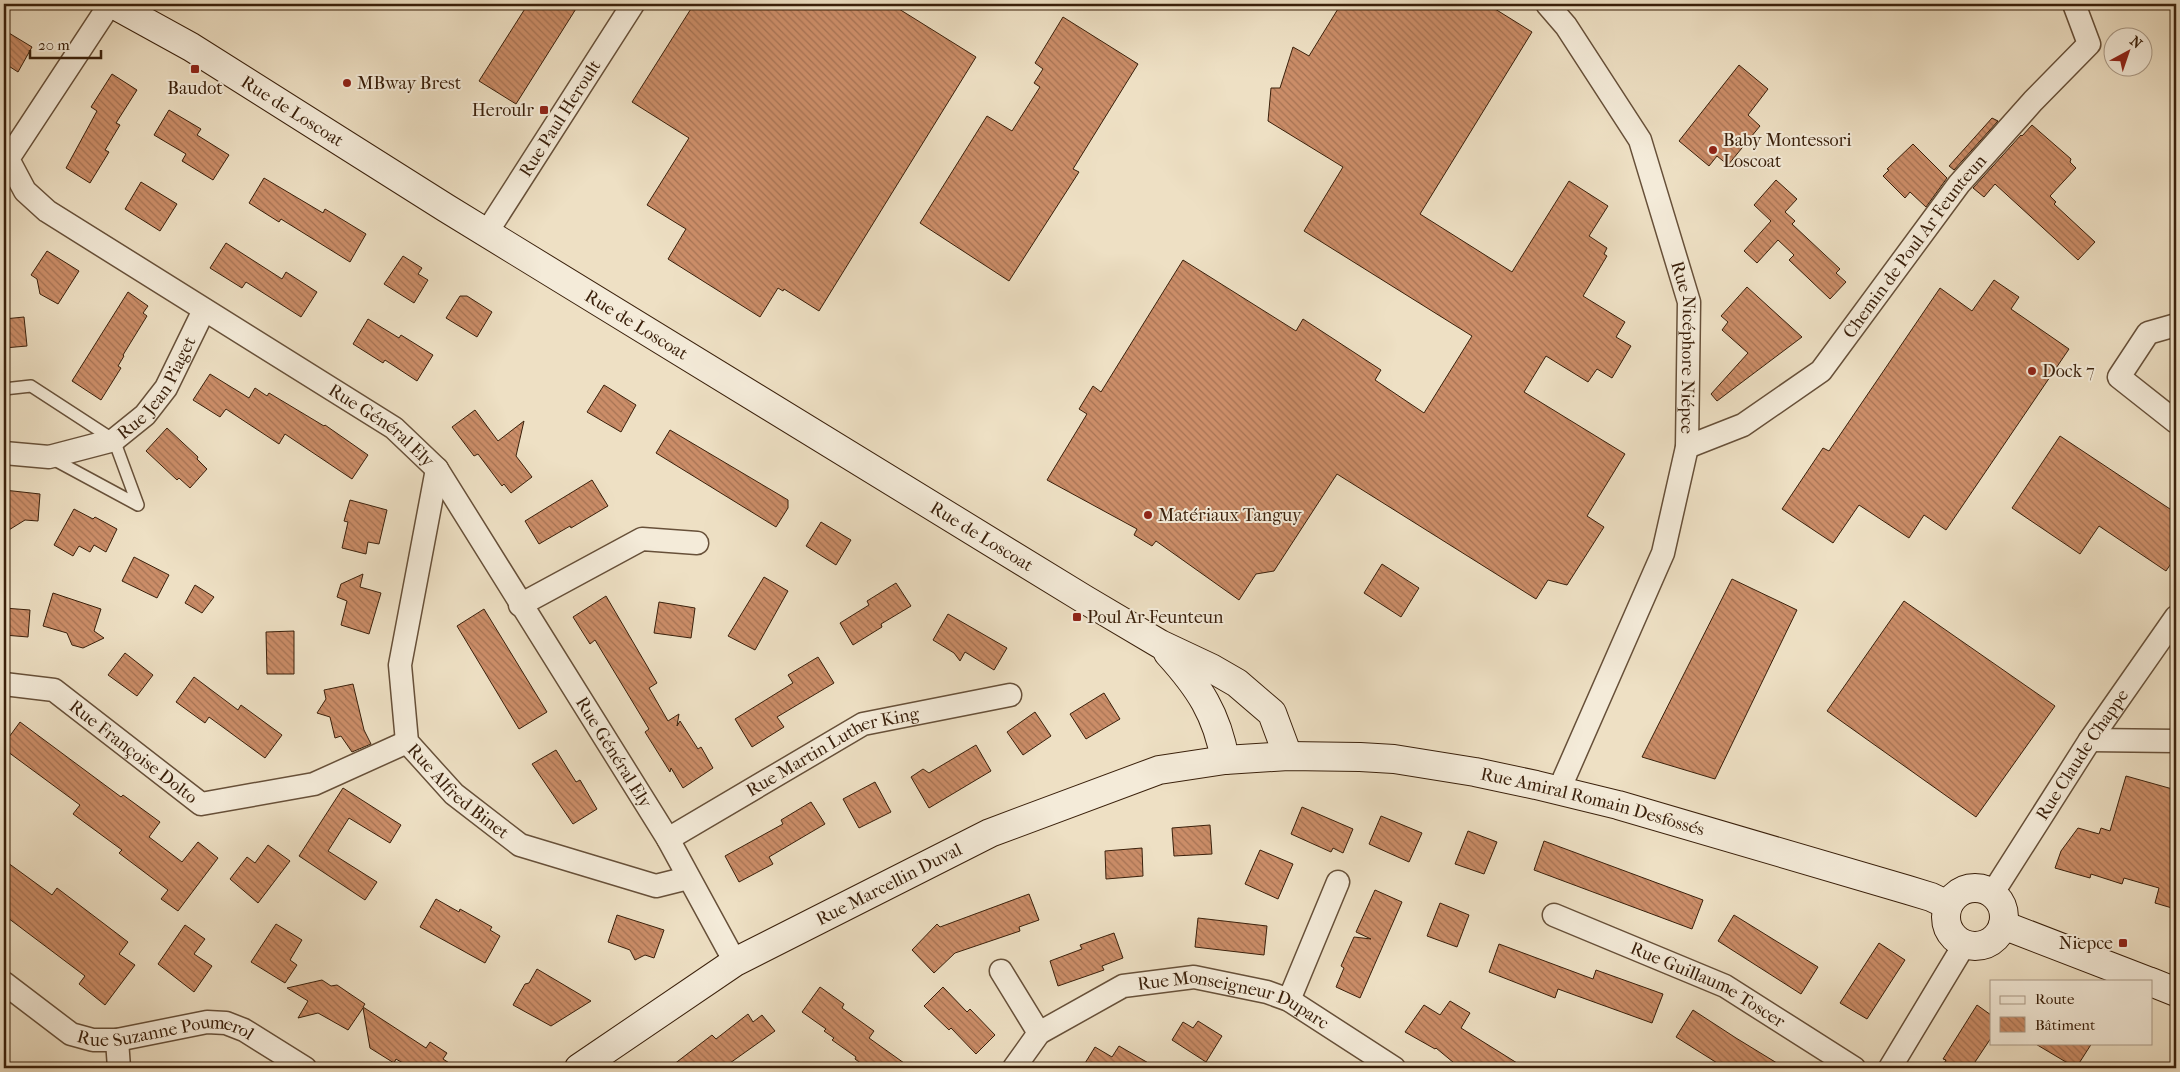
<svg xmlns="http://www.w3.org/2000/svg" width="2180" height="1072" viewBox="0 0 2180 1072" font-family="'IM FELL French Canon',serif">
	<defs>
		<pattern id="building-back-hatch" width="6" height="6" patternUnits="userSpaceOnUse" patternTransform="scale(1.25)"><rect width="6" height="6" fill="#cb8d68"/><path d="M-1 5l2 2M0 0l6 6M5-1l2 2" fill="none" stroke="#a67354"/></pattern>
	</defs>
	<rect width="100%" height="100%" fill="#eee0c4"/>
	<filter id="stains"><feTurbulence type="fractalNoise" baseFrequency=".004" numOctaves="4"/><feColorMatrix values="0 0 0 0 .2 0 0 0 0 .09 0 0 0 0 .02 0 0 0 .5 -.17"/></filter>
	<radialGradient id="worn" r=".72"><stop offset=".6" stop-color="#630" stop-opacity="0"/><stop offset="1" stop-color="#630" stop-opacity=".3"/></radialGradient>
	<!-- building -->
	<path fill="url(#building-back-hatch)" stroke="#3a200b" d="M528 4H579L516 104 479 81Z
		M694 4H891L976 57 819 311 784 289 783 291 778 288 760 317 668 259 686 229 647 205 689 138 632 102Z
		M1341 4H1487L1532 32 1420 214 1512 272 1569 181 1608 206 1589 236 1607 248 1604 254 1607 256 1583 296 1625 322 1616 337 1631 346 1612 378 1597 369 1588 382 1546 356 1524 392 1625 454 1587 516 1604 527 1567 585 1548 580 1536 599 1337 474 1274 571 1256 574 1239 600 1156 541 1152 546 1134 535 1137 529 1047 480 1087 414 1079 409 1093 386 1101 392 1183 260 1296 331 1303 319 1381 370 1375 380 1424 413 1472 336 1304 231 1343 167 1268 121 1271 88H1280L1293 47 1309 56Z
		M1063 17 1138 64 1073 169 1079 172 1009 281 920 223 987 116 1012 131 1040 87 1034 83 1043 69 1035 63Z
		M4 30 32 47 18 72 4 63Z
		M1739 65 1768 89 1748 115 1760 126 1728 165 1717 156 1709 166 1679 141Z
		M112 74 137 90 116 123 120 125 105 150 109 152 90 183 66 168 97 111 91 107Z
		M169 110 201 129 197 135 229 155 213 180 182 161 186 154 154 135Z
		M1992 118 1998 121 1954 170 1949 166Z
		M2032 125 2071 159 2070 162 2076 168 2050 196 2056 202 2054 204 2095 242 2078 260 1995 184 1984 197 1973 188 2021 135 2022 136Z
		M1913 144 1947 178 1926 207 1910 192 1905 198 1883 176 1889 170 1887 169Z
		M264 178 323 213 325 209 366 234 350 262 281 219 279 222 249 203Z
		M1776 180 1797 199 1785 212 1795 221 1792 224 1840 269 1836 273 1846 282 1830 299 1789 260 1794 255 1778 240 1757 263 1744 251 1771 221 1754 205Z
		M141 182 177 204 160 231 125 209Z
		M226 243 282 279 286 272 317 292 301 317 246 282 242 288 210 268Z
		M47 251 79 271 58 304 40 294 37 279 31 275Z
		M403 256 422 268 418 274 428 280 414 303 384 284Z
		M1994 280 2019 297 2011 309 2069 349 1946 530 1924 515 1909 538 1859 505 1833 543 1782 509 1823 448 1829 451 1940 288 1972 311Z
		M1747 287 1802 337 1717 401 1711 394 1748 353 1722 330 1728 322 1721 316Z
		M128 292 148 306 143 313 147 316 123 355 124 356 118 366 121 368 101 400 72 381Z
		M460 296H467L492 312 477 337 446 318Z
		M24 317 27 346 4 348V319Z
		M368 319 399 338 401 335 433 355 417 381 385 360 383 363 353 344Z
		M210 374 249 398 255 388 267 396 269 393 324 426 325 425 368 455 352 479 285 434 279 444 226 409 220 417 193 400Z
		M604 385 636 405 621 432 587 412Z
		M475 410 498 441 524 421 516 456 532 477 511 493 504 484 502 486 478 454 474 456 452 427Z
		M167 428 198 457 197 459 207 469 190 488 179 478 177 480 146 451Z
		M670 430 788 500V508L776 527 656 453Z
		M2060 436 2176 513V556L2166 571 2099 526 2080 554 2012 508Z
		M592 480 608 506 571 528 570 526 539 544 525 521Z
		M4 490 40 494 38 521 25 520 4 533Z
		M350 500 387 510 379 544 368 542 366 554 342 548 348 522 344 521Z
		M74 509 93 519 95 517 117 529 106 552 94 545 90 552 79 546 73 556 54 545Z
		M821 522 851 540 836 565 806 546Z
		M134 557 169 575 157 598 122 581Z
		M1382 564 1419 588 1401 617 1364 593Z
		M363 574 360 587 381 593 369 634 341 625 347 601 337 597 341 584Z
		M764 577 788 591 755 650 728 636Z
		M1732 579 1797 610 1715 779 1642 757Z
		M896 583 911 606 881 624 882 627 853 645 840 623 869 605 867 601Z
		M195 585 214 597 202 613 185 603Z
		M53 593 101 609 94 631 104 638 83 648 72 645 67 633 43 626Z
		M606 596 657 683 649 688 668 721 679 714 677 726 680 721 698 749 701 747 713 768 683 788 671 768 670 772 645 732 649 729 595 640 590 644 573 617Z
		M1904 601 2055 706 1976 817 1827 711Z
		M659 602 695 608 691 638 654 633Z
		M4 608 30 610 28 637 4 635Z
		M484 609 547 712 519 729 457 626Z
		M948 614 1007 648 994 670 965 652 960 661 954 653 933 640Z
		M294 631V674H267L266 632Z
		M125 653 153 675 137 696 108 675Z
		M818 657 834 683 777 717 784 727 752 747 735 719 793 683 788 675Z
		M194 677 238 710 241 705 282 735 265 758 209 717 205 723 176 702Z
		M353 684 364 730 371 744 352 752 341 736 335 738 330 717 317 713 326 699 324 690Z
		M1104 693 1120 719 1086 739 1070 714Z
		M1035 712 1051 736 1023 755 1007 732Z
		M20 722 121 797 123 795 160 822 149 837 182 862 198 842 218 858 178 911 161 899 168 890 119 853 122 850 73 814 80 805 4 749V744Z
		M976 745 991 771 929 808 911 777 923 769 929 773Z
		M556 750 576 782 580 780 597 809 573 824 532 764Z
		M2126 776 2176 790V907L2173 906 2172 908 2155 903 2159 888 2124 878 2122 884 2091 874 2090 878 2055 868 2061 851 2078 828 2099 834 2101 828 2110 831Z
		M875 782 891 812 859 828 843 799Z
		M343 788 401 825 390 843 349 818 328 851 377 882 365 900 299 856Z
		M811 802 825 824 769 857 773 864 739 882 725 856 783 824 781 820Z
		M1302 807 1353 829 1343 853 1333 848 1331 852 1291 834Z
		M1381 816 1422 833 1409 862 1369 844Z
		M1210 825 1212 854 1174 856 1172 828Z
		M1468 831 1497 842 1484 874 1455 864Z
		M1544 841 1703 900 1692 929 1534 870Z
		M268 845 290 861 258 903 230 879 247 857 255 863Z
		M1142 848 1143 876 1106 879 1105 851Z
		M1260 850 1293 864 1278 899 1245 884Z
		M4 860 52 895 57 888 128 942 119 954 135 965 105 1005 79 984 85 976 4 915Z
		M1375 890 1402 902 1360 998 1336 987 1344 968 1341 966 1354 937 1371 939 1356 932Z
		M1029 894 1039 920 1019 927 1020 931 955 953 934 973 912 950 937 924 940 927Z
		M436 899 459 912 460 909 492 927 490 930 500 936 485 963 420 927Z
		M1440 903 1469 915 1457 947 1427 936Z
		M617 915 664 930 654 958 645 955 635 960 630 950 608 942Z
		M1734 915 1818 967 1801 994 1718 941Z
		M1198 918 1267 926 1264 955 1195 947Z
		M276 924 302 940 290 960 297 965 285 983 251 962Z
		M185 925 205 939 194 954 212 966 194 992 158 964Z
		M1114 933 1123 958 1102 966 1104 970 1058 986 1050 961 1082 949 1080 945Z
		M1879 943 1905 960 1867 1019 1840 1003Z
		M1499 944 1593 979 1596 970 1663 994 1652 1023 1558 989 1555 998 1489 972Z
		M537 969 591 1001 551 1026 513 1005 525 984 529 983Z
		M322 980 331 986 337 985 365 1004 363 1007 426 1048 430 1042 447 1053 443 1059 457 1068H411L396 1059 394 1063 370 1048 363 1008 348 1030 318 1013 298 1018 308 1001 287 988Z
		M820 987 844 1004 842 1008 874 1031 869 1038 911 1068H867L855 1059 856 1057 832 1040 834 1038 824 1031 826 1029 802 1012Z
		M943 987 967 1012 970 1009 995 1035 976 1054 951 1028 949 1030 924 1006Z
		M1450 1001 1470 1013 1461 1028 1525 1068H1460L1436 1048 1435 1049 1405 1032 1424 1005 1440 1015Z
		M1977 1005 1991 1015V1038L1971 1068H1941L1946 1060 1943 1059Z
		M1693 1010 1736 1038 1785 1068H1725L1676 1037Z
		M748 1014 753 1022 762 1015 775 1031 723 1068H669L712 1035 716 1039Z
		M1198 1021 1222 1036 1206 1062 1172 1040 1183 1022 1193 1028Z
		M2034 1043H2092L2076 1068Z
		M1119 1046 1157 1068H1082L1095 1047 1112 1057Z"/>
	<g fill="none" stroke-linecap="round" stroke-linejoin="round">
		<!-- service casing -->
		<g stroke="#675039" stroke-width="14">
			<path id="service" d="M4 389 31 386 114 440 138 505 51 458"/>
		</g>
		<!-- minor casing -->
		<g stroke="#675039" stroke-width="25">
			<g id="minor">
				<path id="s1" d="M110 4 8 159 25 191 47 211 394 428 437 469 668 839 735 962"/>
				<path id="s2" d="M1547 4 1566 26 1640 140 1689 302 1687 447 1663 553 1559 790"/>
				<path id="s3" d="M487 232 633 4"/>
				<path d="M2176 325 2148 333 2119 377 2176 422"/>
				<path id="s4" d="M1687 447 1743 425 1821 371 1959 184 2033 101 2089 44 2074 4"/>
				<path id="s5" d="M4 453 49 457 114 440 145 415 166 388 204 310"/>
				<path id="s6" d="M437 469 400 665 407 742 454 794 520 845 656 886 688 878"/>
				<path d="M520 605 642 539 697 543"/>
				<path id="s7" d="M4 684 54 690 201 804 314 784 407 742"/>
				<path d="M2090 740 2176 741"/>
				<path id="s8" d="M668 839 863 724 1010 695"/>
				<path id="s9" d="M1992 894 2090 740 2176 617"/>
				<path id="s10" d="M1554 915 1725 986 1854 1068"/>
				<path d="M1001 971 1039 1033"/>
				<path id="s11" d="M4 983 71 1034 93 1040H117L207 1022 226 1023 244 1030 305 1068"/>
				<path d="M1289 1000 1338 882"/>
				<path d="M117 1040 119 1068"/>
				<path id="s12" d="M1014 1068 1039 1033 1123 986 1194 977 1267 992 1289 1000 1394 1068"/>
				<path d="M1890 1068 1964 945"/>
			</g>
		</g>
		<!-- secondary casing -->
		<g stroke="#3a200b" stroke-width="30">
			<g id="secondary">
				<path id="s13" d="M113 4 191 47 446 208 1084 599 1160 644 1211 668 1237 683 1272 713 1288 756"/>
				<path d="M1168 653C1199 687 1217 714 1225 760"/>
				<circle cx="1975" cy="917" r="29"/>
				<path d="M2003 925 2148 981"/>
				<path d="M2151 982 2176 992"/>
				<path id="s14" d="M579 1068 735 962 990 833 1159 770 1225 760 1288 756 1360 757 1394 759 1475 772 1536 785 1618 805 1908 890 1931 897 1948 905"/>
			</g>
		</g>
		<!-- service -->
		<use href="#service" stroke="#f4ebd9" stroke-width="11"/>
		<!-- minor -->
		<use href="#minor" stroke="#f4ebd9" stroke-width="22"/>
		<!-- secondary -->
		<use href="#secondary" stroke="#f4ebd9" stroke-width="28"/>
	</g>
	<!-- markers -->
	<g fill="#8f2418" stroke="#f4ebd9" stroke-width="2">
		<rect x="190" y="64" width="10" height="10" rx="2.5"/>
		<circle cx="347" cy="83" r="5"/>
		<rect x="539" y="105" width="10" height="10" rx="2.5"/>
		<circle cx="1713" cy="150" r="5"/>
		<circle cx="2032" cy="371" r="5"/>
		<circle cx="1148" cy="515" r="5"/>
		<rect x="1072" y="612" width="10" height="10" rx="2.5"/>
		<rect x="2118" y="938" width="10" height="10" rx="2.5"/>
	</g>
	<g text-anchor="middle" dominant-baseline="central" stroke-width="4" stroke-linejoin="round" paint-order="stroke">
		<!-- poi labels -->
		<g font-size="18" fill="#3a200b" stroke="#f4ebd9" text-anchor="start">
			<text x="357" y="83">MBway Brest</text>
			<text x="195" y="88" text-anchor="middle">Baudot</text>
			<text x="534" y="110" text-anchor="end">Heroulr</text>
			<text x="1723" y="140">Baby Montessori<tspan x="1723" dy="21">Loscoat</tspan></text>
			<text x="2042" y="371">Dock 7</text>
			<text x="1158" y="515">Matériaux Tanguy</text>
			<text x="1087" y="617">Poul Ar Feunteun</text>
			<text x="2113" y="943" text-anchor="end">Niepce</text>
		</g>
		<!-- street labels -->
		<g font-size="18" fill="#3a200b" stroke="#f4ebd9">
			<text stroke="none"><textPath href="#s13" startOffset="209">Rue de Loscoat</textPath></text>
			<text stroke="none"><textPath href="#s3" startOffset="135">Rue Paul Heroult</textPath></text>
			<text stroke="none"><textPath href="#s4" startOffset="311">Chemin de Poul Ar Feunteun</textPath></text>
			<text stroke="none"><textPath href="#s13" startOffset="614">Rue de Loscoat</textPath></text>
			<text stroke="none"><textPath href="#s2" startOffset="379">Rue Nicéphore Niépce</textPath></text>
			<text stroke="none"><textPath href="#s5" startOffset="181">Rue Jean Piaget</textPath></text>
			<text stroke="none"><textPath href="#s1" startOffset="649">Rue Général Ely</textPath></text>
			<text stroke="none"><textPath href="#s13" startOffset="1019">Rue de Loscoat</textPath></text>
			<text stroke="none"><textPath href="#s7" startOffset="151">Rue Françoise Dolto</textPath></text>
			<text stroke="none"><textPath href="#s1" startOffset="1054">Rue Général Ely</textPath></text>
			<text stroke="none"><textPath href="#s8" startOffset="188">Rue Martin Luther King</textPath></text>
			<text stroke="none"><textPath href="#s9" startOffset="166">Rue Claude Chappe</textPath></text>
			<text stroke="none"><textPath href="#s6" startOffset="348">Rue Alfred Binet</textPath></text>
			<text stroke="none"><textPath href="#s14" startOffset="1094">Rue Amiral Romain Desfossés</textPath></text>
			<text stroke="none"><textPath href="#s14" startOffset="361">Rue Marcellin Duval</textPath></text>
			<text stroke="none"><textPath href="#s10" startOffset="169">Rue Guillaume Toscer</textPath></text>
			<text stroke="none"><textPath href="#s12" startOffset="254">Rue Monseigneur Duparc</textPath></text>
			<text stroke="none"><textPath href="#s11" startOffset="181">Rue Suzanne Poumerol</textPath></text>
		</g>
	</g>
	<!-- margin -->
	<rect width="2180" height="1072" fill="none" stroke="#eee0c4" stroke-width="20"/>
	<rect x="5" y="5" width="2170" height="1062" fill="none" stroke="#3a200b" stroke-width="2.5"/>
	<rect x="10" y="10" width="2160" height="1052" fill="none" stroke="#3a200b"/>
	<!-- legend -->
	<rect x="1990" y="980" width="162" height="65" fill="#f4ebd9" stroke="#aa9a87"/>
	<rect x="2000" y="996" width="25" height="8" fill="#f4ebd9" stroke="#aa9a87"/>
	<text x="2035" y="1004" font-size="15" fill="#3a200b">Route</text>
	<rect x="2000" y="1017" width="25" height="15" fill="url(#building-back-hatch)" stroke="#aa9a87"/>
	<text x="2035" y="1030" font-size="15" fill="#3a200b">Bâtiment</text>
	<!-- north arrow -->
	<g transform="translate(2128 52) rotate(40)"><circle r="24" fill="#f4ebd9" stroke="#aa9a87"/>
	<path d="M0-4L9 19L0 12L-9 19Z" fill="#8f2418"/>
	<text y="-8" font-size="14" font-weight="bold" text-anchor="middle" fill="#3a200b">N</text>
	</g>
	<!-- scale -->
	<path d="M30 50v8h71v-8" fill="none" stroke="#3a200b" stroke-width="2.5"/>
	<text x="38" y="50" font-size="15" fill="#3a200b" stroke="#f4ebd9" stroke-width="4" paint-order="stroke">20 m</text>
	<rect width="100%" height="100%" filter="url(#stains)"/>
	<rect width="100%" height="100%" fill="url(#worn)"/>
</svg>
